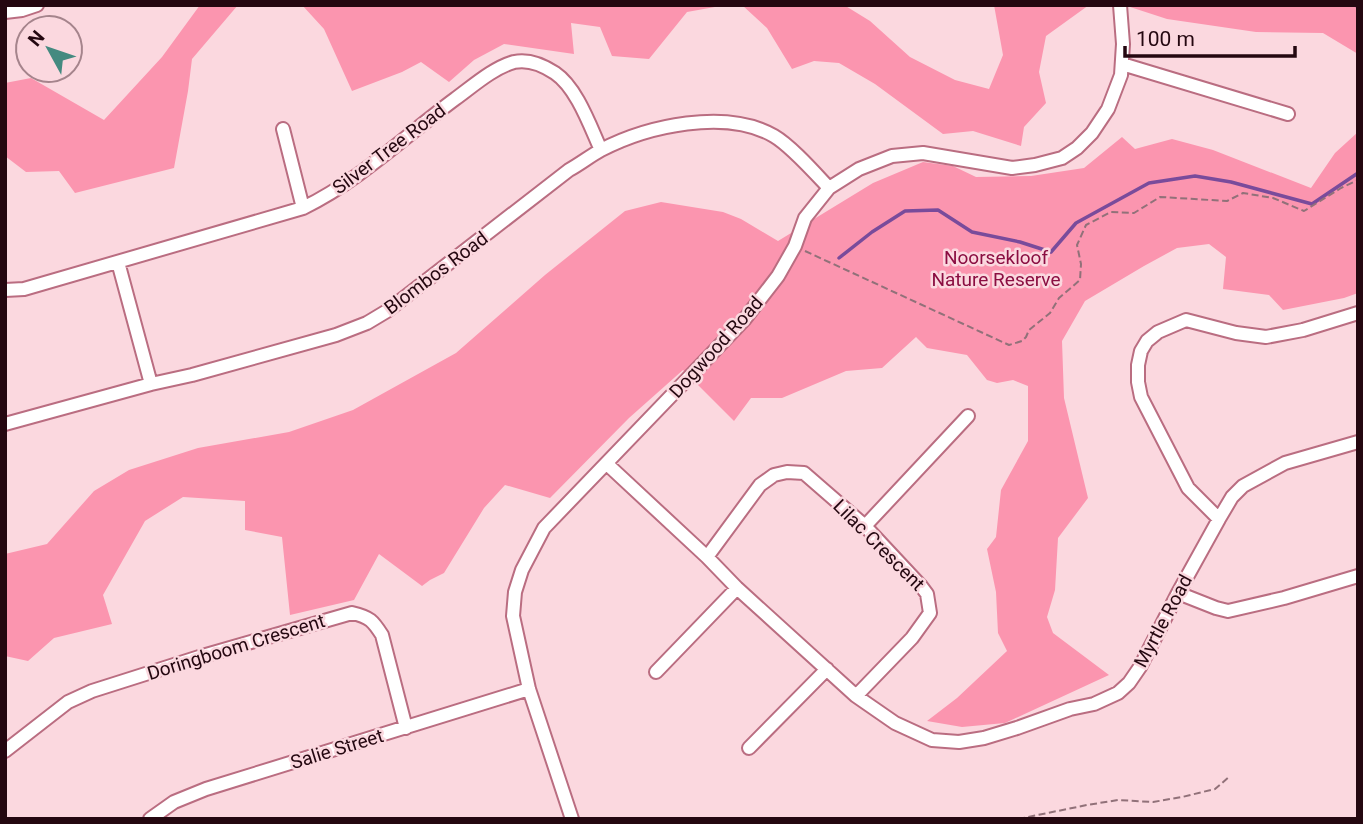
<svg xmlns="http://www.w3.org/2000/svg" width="1363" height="824" viewBox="0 0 1363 824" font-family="Roboto,sans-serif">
	<rect width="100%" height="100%" fill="#fbd8df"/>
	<!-- green -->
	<path fill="#fb95af" d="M200 5H238L192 59 188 91 174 168 75 193 59 171 26 172 5 156V83L31 78 104 120 162 57Z
		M302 5H726L687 12 649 59 612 56 600 27 571 23 574 54 504 44 474 60 449 82 421 62 402 72 352 91 324 29Z
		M742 5H844L870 21 910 57 955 80 989 89 1003 55 994 5H1089L1046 36 1039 72 1046 103 1024 127 1021 146 973 131 943 134 875 84 839 63 814 61 792 69 767 28Z
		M1124 5H1358V54L1323 33 1256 32 1167 19Z
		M1358 132V293L1344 298 1283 310 1269 295 1223 289 1226 257 1209 244 1177 248 1144 266 1085 301 1062 341 1064 398 1088 498 1058 538 1055 590 1047 617 1053 633 1109 675 1005 723 962 727 927 721 957 698 1007 651 998 633 996 592 987 549 996 537 1001 490 1028 441V386L1013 380 997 383 987 380 967 355 927 348 916 337 882 368 846 371 782 398H751L734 421 683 370 629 418 550 498 505 485 484 508 444 573 430 580 422 586 379 554 354 600 290 615 282 537 245 530V501L183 497 145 521 103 595 112 624 54 638 28 661 5 656V554L47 544 94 491 129 470 198 448 289 432 353 410 456 353 545 275 625 211 661 202 723 212 741 219 778 241 873 183 923 162 953 166 976 177 1031 176 1084 168 1122 137 1135 149 1172 139 1213 150 1311 188 1335 153Z"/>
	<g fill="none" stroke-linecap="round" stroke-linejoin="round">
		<!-- stream -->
		<path stroke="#794b9b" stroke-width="3.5" d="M1354 5 1358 6
			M839 258 872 232 905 211 938 210 972 232 1020 242 1051 252 1076 223 1149 183 1195 176 1231 182 1312 204 1358 173"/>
		<!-- street casing -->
		<g stroke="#ba6d81" stroke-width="16">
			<path id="street" d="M5 12 22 10 37 5
				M1122 64 1288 114
				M283 129 303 208
				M118 262 151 384
				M5 290 24 289 303 208C359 181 405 136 455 99 473 86 493 68 514 62 528 59 543 65 555 73 577 88 590 126 601 150
				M5 424 151 384 192 375 336 335 367 323 387 311 569 170C580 164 590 156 601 150 647 126 726 108 774 136 791 146 814 172 829 188
				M607 464 707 557 737 588 856 696 895 723 932 740 959 742 984 738 1017 728 1070 709 1094 704 1118 693 1129 683 1140 667 1178 593 1219 519 1232 497 1243 486 1285 463 1358 442
				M1219 519 1188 488 1141 397 1138 382V365L1141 351 1147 341 1158 332 1186 320 1236 333 1266 337 1303 330 1358 313
				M865 526 968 416
				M707 557 760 485 774 475 787 472 804 473 865 526 921 586 927 594 930 613 912 638 856 696
				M1178 593 1216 608 1228 611 1284 598 1358 576
				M656 672 737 588
				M749 748 827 669
				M5 751 68 702 92 691 199 657 352 613C370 617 373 621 382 635L406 728
				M150 819 174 802 206 789 529 689
				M572 819 529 689 513 616 515 592 522 570 544 528 744 320 778 276 795 246 805 218 829 188 859 169 892 156 923 153 1012 168 1035 165 1062 158 1077 148 1092 133 1108 109 1121 75 1123 44 1120 5"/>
		</g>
		<!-- path -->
		<path stroke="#917179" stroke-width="2" stroke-dasharray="7 3.5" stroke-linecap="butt" d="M805 251 1009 345 1022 341 1026 337 1029 330 1050 313 1059 298 1080 280 1081 264 1077 245 1086 225 1111 212 1134 213 1160 197 1227 201 1243 193 1273 198 1304 211 1341 188 1358 180
			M1018 819 1087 805 1118 800 1153 802 1182 797 1215 789 1229 777"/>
		<!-- street -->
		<use href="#street" stroke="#fff" stroke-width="12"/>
	</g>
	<g text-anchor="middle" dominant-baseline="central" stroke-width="5" stroke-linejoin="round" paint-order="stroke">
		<!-- street labels -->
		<g font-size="19" fill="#240710" stroke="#fbd8df">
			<text transform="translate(389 149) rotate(-37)">Silver Tree Road</text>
			<text transform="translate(436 273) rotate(-37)">Blombos Road</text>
			<text transform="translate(716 347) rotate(-48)">Dogwood Road</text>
			<text transform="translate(879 545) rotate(45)">Lilac Crescent</text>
			<text transform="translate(1163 621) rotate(-62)">Myrtle Road</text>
			<text transform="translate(236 647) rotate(-17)">Doringboom Crescent</text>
			<text transform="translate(337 749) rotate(-17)">Salie Street</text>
		</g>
		<!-- park labels -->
		<g font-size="19" fill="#8b0e42" stroke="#fbd8df">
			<text x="996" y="257">Noorsekloof<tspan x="996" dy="22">Nature Reserve</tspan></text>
		</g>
	</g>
	<!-- border -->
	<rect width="1363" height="824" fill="none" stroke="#240710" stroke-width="14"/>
	<!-- north arrow -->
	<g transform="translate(49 49) rotate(310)"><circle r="33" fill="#fbd8df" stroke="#a5848c" stroke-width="2"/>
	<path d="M0-5L12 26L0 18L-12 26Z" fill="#448a80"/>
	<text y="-10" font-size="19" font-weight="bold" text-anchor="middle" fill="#240710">N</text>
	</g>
	<!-- scale -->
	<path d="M1125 46v10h170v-10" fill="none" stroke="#240710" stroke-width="3.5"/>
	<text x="1136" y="46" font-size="21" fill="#240710" stroke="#fbd8df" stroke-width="5" paint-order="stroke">100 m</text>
</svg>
